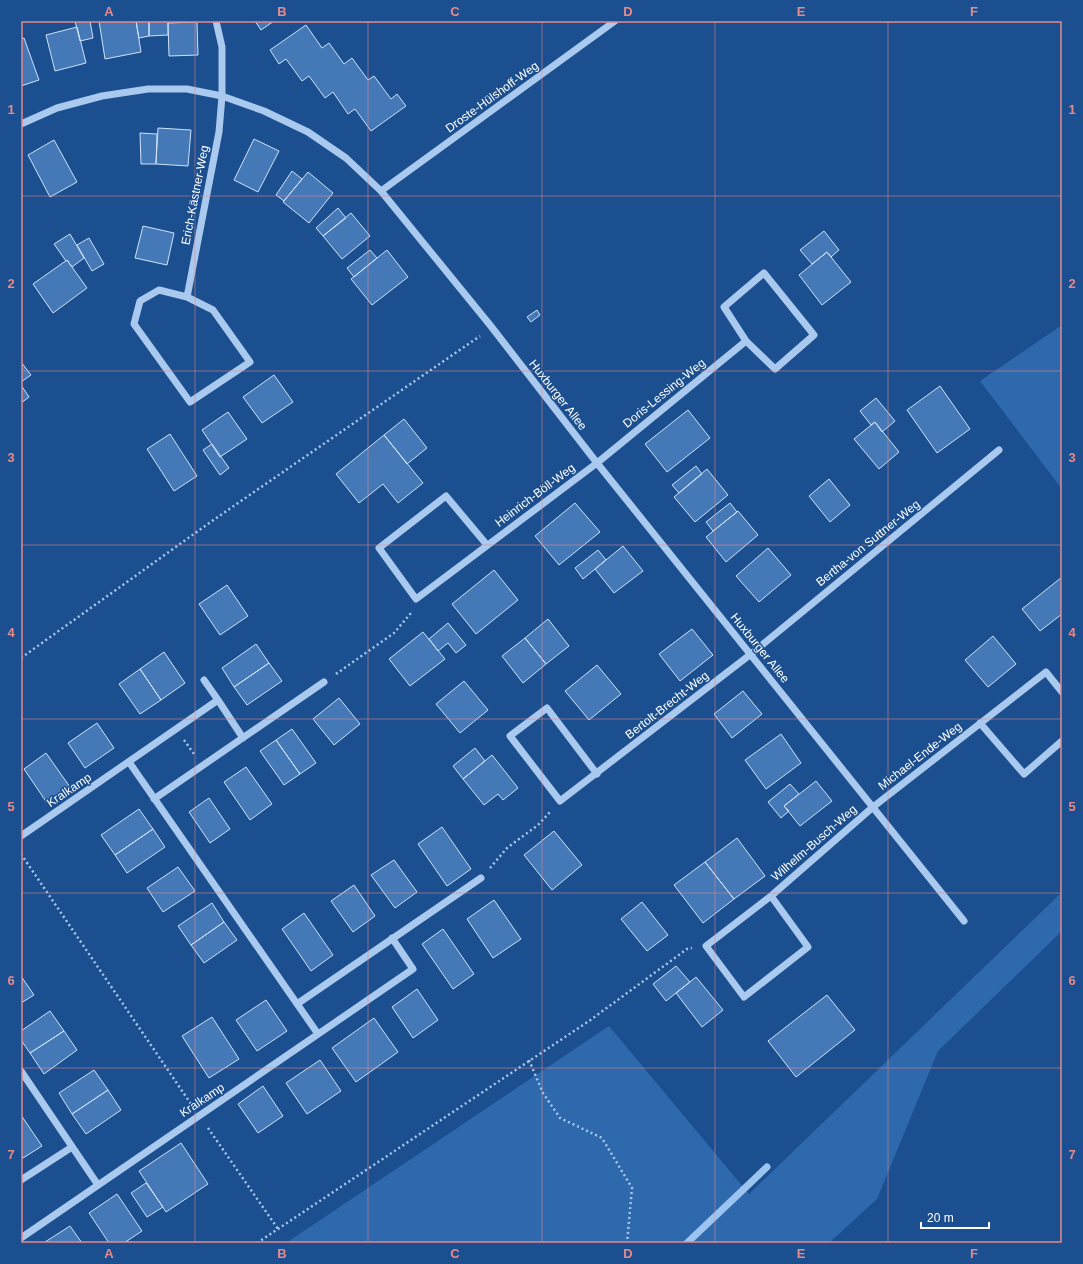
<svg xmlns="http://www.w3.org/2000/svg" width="1083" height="1264" viewBox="0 0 1083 1264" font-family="Helvetica,sans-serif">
	<rect width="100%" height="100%" fill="#1b4f8f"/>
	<!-- green -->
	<path fill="#2e69ad" d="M1062 325V489L980 381Z
		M1062 892V931L938 1051 877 1199 829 1243H286L609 1026 749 1194Z"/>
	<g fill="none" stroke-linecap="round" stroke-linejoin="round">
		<!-- stream -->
		<path stroke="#9cc4f0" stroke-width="7" d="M687 1243 767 1167"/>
	</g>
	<!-- building -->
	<path fill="#4478b7" stroke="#cfe3fa" d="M75 21H90L93 38 80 41Z
		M99 21H136L141 52 105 59Z
		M136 21H149V36L139 38Z
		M149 21H170L168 23V35L149 36Z
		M255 21H274L261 30Z
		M197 22 198 55 169 56 168 23Z
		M306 25 322 48 329 43 344 64 352 58 368 80 374 76 391 99 397 94 406 106 371 131 355 109 348 114 333 92 325 98 309 76 302 81 286 59 279 64 270 50Z
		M77 27 86 63 55 71 46 35Z
		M24 38 39 80 21 86V39Z
		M158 128 191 130 188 166 156 164Z
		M140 133 157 134 156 164H141Z
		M254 139 279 151 258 192 234 180Z
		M54 140 77 182 50 197 28 155Z
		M292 171 302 179 284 201 276 195Z
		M308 172 333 193 309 223 283 202Z
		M338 208 346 218 323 236 316 228Z
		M351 213 370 236 342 259 323 236Z
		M143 226 174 233 167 265 135 258Z
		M824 231 839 250 831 257 827 252 812 264 800 250Z
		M70 234 84 258 72 267 67 260 66 261 54 244Z
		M89 238 104 264 92 271 77 245Z
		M370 250 377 258 354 277 347 268Z
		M387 250 408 277 372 305 351 279Z
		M827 252 851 282 822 305 799 275Z
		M67 260 87 288 53 313 33 284Z
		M537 310 540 315 531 322 527 317Z
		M21 362 31 375 21 382Z
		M274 375 293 402 262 423 243 397Z
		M21 385 29 397 21 403Z
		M940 386 970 429 937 453 907 410Z
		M876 398 895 421 882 432 875 422 871 425 860 411Z
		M688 410 710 438 667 472 645 444Z
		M228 412 247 439 220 457 202 430Z
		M404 419 427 448 407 464 384 435Z
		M875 422 899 452 879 469 854 439Z
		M170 434 197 476 174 491 147 449Z
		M384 435 423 483 398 503 383 484 359 503 336 474Z
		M212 444 229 468 220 475 203 450Z
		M696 466 702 474 679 493 672 485Z
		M707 469 728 495 695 522 674 497Z
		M829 479 850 505 830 522 809 496Z
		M575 503 600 532 559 565 535 536Z
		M730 503 737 512 713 531 706 522Z
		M738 511 758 535 726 562 706 537Z
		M623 546 643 571 614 593 595 569Z
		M768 548 791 575 759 602 736 576Z
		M598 550 606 560 583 579 575 568Z
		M494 570 518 600 476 634 452 604Z
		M1062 577V614L1040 631 1022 609Z
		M227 585 248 616 220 635 199 604Z
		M548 619 569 646 546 664 525 638Z
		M448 623 466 645 456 653 448 643 438 651 429 639Z
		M692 629 713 655 680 681 659 654Z
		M423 632 445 659 410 686 389 659Z
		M993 636 1016 664 988 687 965 660Z
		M525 638 546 664 523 683 502 656Z
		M256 644 269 663 234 687 222 668Z
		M164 652 185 683 161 700 140 669Z
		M269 663 282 681 247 705 234 687Z
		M597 665 621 694 589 720 565 691Z
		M140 669 161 700 140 714 119 684Z
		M464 681 488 710 460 733 436 704Z
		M743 691 762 714 732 738 714 714Z
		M339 698 360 724 334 745 313 719Z
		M97 723 114 748 85 768 68 743Z
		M292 729 316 763 300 774 276 740Z
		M781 734 801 763 766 789 745 760Z
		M276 740 300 774 284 785 260 751Z
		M475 748 485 761 463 779 453 766Z
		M46 753 70 787 47 803 24 769Z
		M492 755 518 788 503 800 498 794 484 805 463 779Z
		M246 767 272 804 250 820 224 782Z
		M816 781 832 801 800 826 784 806Z
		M790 784 799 794 784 806 789 811 781 818 768 802Z
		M209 798 230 829 210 843 189 812Z
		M139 809 153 829 115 855 101 835Z
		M442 827 471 869 447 886 418 844Z
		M153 829 165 847 127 873 115 855Z
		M554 831 582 865 552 890 524 855Z
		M737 838 765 876 734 899 705 862Z
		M394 860 417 892 395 908 371 875Z
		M705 862 734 899 703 923 674 885Z
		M178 867 195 891 163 912 147 888Z
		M354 885 375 916 353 932 331 901Z
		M494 900 521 939 493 958 467 919Z
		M642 902 668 935 647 951 621 919Z
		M212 903 224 922 191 945 178 926Z
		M304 913 333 955 311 971 282 929Z
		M224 922 237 940 204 963 191 945Z
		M443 929 474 974 453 989 422 944Z
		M676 966 690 982 666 1001 653 984Z
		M21 976 34 995 21 1003Z
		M696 977 723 1010 702 1027 676 993Z
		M417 989 438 1020 413 1038 392 1007Z
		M827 995 855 1030 796 1077 768 1041Z
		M266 1000 287 1031 257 1051 236 1020Z
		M50 1011 64 1031 30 1053 21 1040V1031Z
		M212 1017 239 1059 209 1078 182 1036Z
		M374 1018 398 1052 356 1082 332 1048Z
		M64 1031 77 1050 44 1074 30 1053Z
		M320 1060 341 1091 307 1114 286 1083Z
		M94 1070 108 1090 72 1114 59 1093Z
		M263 1086 283 1116 258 1133 238 1104Z
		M108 1090 121 1110 86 1134 72 1114Z
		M21 1115 42 1146 23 1158 21 1155Z
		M181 1143 208 1184 166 1212 139 1171Z
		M146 1183 163 1207 147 1217 131 1193Z
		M117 1194 142 1231 124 1243H109L89 1213Z
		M70 1226 82 1243H46L45 1242Z"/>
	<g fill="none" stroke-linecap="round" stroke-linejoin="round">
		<!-- path -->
		<path stroke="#a9c9ee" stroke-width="2.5" stroke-dasharray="2 3" stroke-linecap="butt" d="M21 658 212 521 480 336
			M336 674 394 633 411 613
			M184 740 194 754
			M21 854 191 1104
			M490 868 507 848 538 825 550 812
			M529 1060 543 1093 560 1118 602 1138 632 1188 627 1243
			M208 1128 278 1229
			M257 1243 589 1021 687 949 692 948"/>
		<!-- minor -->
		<path stroke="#a9c9ee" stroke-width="7" d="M21 124 57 108 102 96 148 89H187L222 96 264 111 308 132 346 158 381 191 490 325 597 463 964 921
			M381 191 615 21
			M187 297 159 290 140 301 134 324 190 402 250 362 213 310 187 297 219 132 222 96V47L216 21
			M487 545 446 496 379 548 416 599 597 463 746 341 775 369 814 335 764 273 724 307 746 341
			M218 700 243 738
			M980 723 1024 774 1062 741
			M129 762 318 1034
			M597 774 547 708 510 736 560 801 751 654 999 450
			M154 799 324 682
			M21 836 218 700 204 680
			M771 896 808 947 744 997 706 946 771 896 873 807 1046 672 1062 692
			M297 1004 481 878
			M21 1071 98 1185
			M21 1180 72 1147
			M21 1238 413 969 392 938"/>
	</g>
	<!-- grid -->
	<path fill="none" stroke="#e88989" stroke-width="1" stroke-opacity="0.55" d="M195 21V1243M368 21V1243M542 21V1243M715 21V1243M888 21V1243M21 196H1062M21 371H1062M21 545H1062M21 719H1062M21 893H1062M21 1068H1062"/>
	<g text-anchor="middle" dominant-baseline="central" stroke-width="3" stroke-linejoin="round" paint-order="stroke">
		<!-- street labels -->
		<g font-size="12" fill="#fff" stroke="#1b4f8f">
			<text transform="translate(492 97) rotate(-36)">Droste-Hülshoff-Weg</text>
			<text transform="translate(195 195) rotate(-79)">Erich-Kästner-Weg</text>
			<text transform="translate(664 393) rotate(-39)">Doris-Lessing-Weg</text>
			<text transform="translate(558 395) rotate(52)">Huxburger Allee</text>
			<text transform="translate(535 495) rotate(-37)">Heinrich-Böll-Weg</text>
			<text transform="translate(868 543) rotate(-39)">Bertha-von Suttner-Weg</text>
			<text transform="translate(760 648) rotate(51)">Huxburger Allee</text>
			<text transform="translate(667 705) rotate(-38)">Bertolt-Brecht-Weg</text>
			<text transform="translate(920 756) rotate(-38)">Michael-Ende-Weg</text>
			<text transform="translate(69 790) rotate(-34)">Kralkamp</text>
			<text transform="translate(814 843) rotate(-41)">Wilhelm-Busch-Weg</text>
			<text transform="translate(202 1100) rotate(-34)">Kralkamp</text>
		</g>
	</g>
	<!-- border -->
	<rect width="1083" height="1264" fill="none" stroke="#1b4f8f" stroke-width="44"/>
	<!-- scale -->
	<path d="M921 1222v6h68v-6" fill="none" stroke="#ffffff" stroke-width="2"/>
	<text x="927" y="1222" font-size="12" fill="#ffffff" stroke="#1b4f8f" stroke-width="3" paint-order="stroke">20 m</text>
	<rect x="22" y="22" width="1039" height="1220" fill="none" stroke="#e88989" stroke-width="1.5"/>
	<g font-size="13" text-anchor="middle" font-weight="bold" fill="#e88989">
		<text x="109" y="16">A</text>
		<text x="282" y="16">B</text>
		<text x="455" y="16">C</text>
		<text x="628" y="16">D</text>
		<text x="801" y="16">E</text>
		<text x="974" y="16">F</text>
		<text x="11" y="114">1</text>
		<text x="1072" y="114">1</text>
		<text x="11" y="288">2</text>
		<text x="1072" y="288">2</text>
		<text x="11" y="462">3</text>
		<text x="1072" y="462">3</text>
		<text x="11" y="637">4</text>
		<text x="1072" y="637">4</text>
		<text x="11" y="811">5</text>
		<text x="1072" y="811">5</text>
		<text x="11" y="985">6</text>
		<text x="1072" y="985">6</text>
		<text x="11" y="1159">7</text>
		<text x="1072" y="1159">7</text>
		<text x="109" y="1258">A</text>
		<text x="282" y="1258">B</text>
		<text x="455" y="1258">C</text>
		<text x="628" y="1258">D</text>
		<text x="801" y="1258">E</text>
		<text x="974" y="1258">F</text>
	</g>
</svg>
